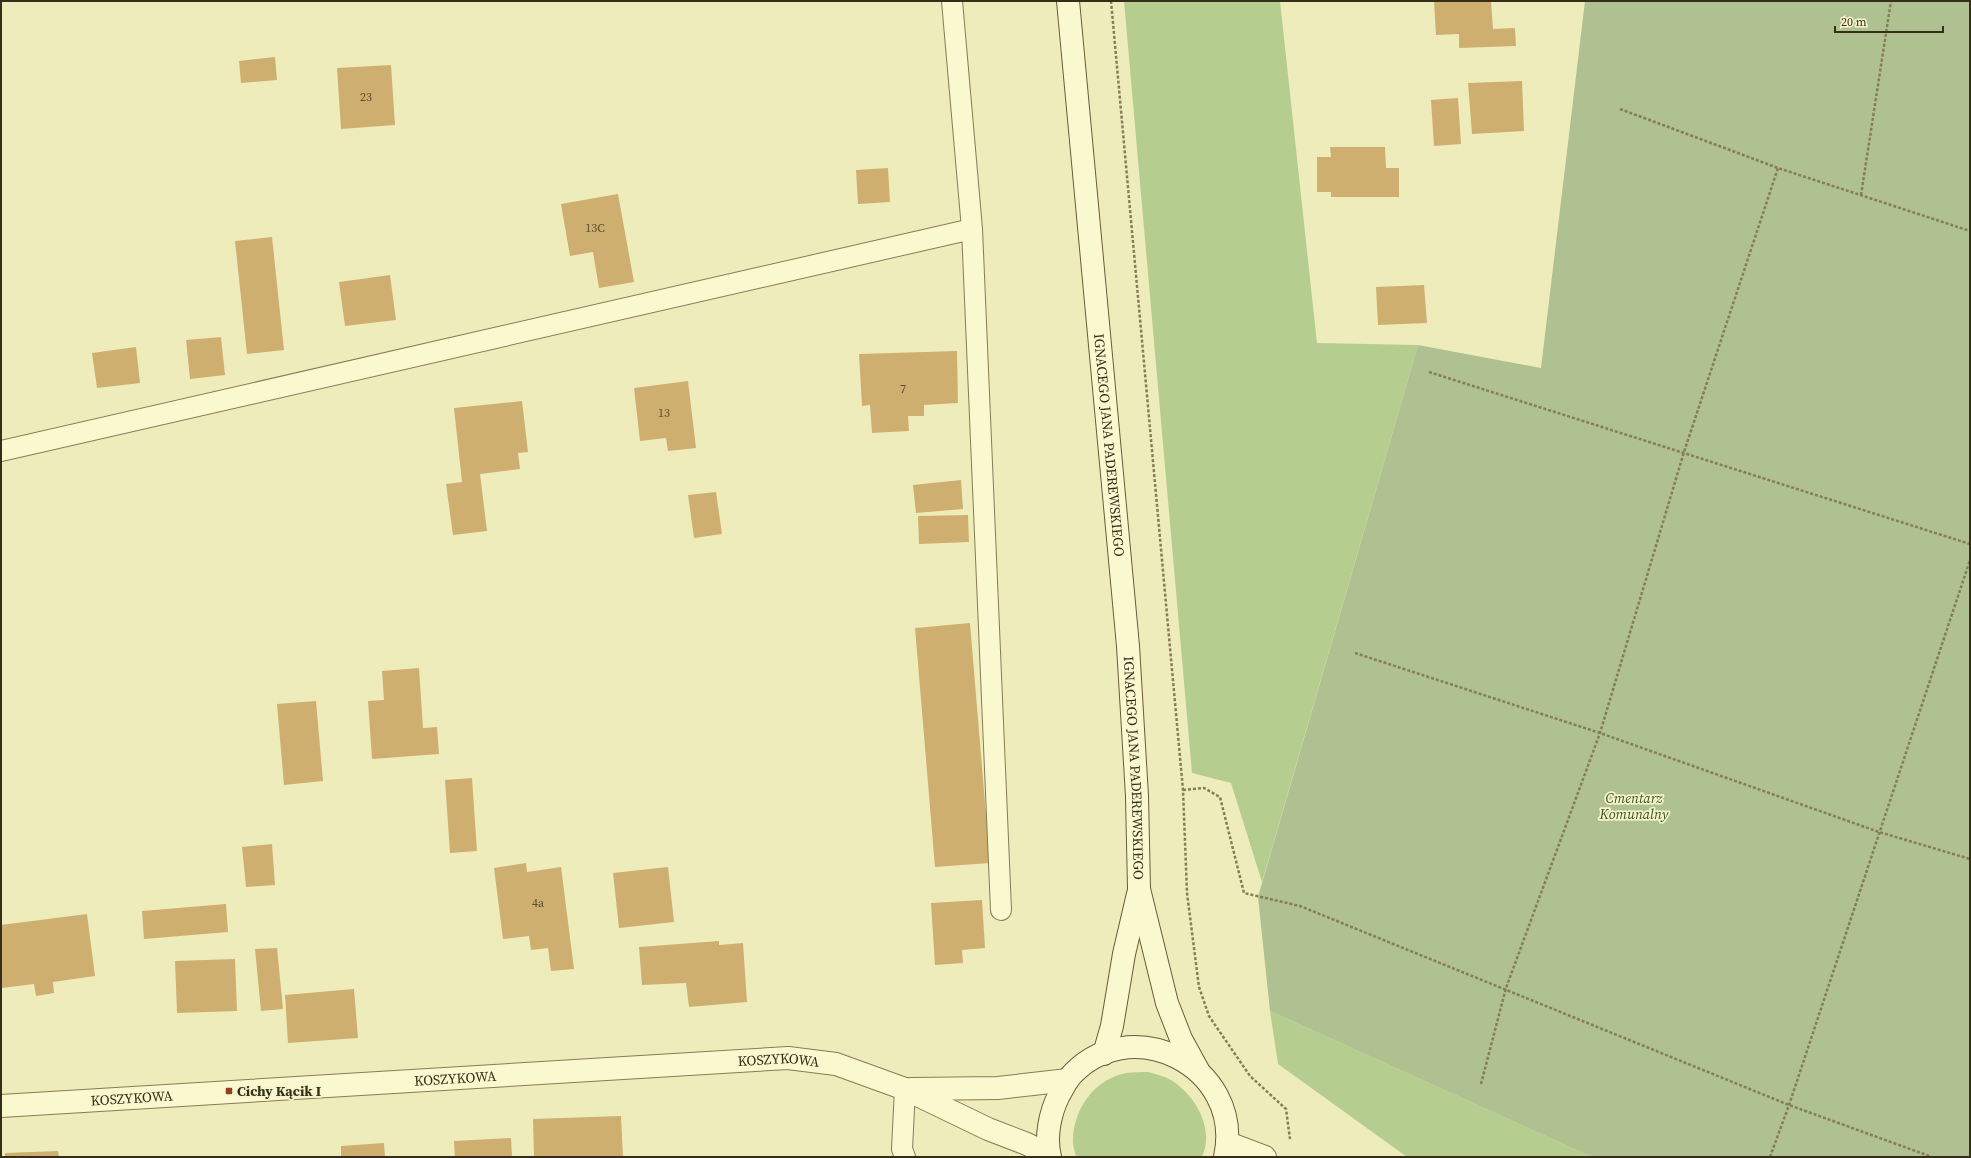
<svg xmlns="http://www.w3.org/2000/svg" width="1971" height="1158" viewBox="0 0 1971 1158" font-family="'Source Serif 4',serif">
	<rect width="100%" height="100%" fill="#efecbc"/>
	<!-- green -->
	<path fill="#b6cd90" d="M1124 1H1280L1317 343 1418 345 1262 882 1231 783 1192 773Z
		M1270 1011 1592 1157H1407L1278 1064Z
		M1148 1072C1155 1074 1164 1076 1171 1080 1195 1095 1215 1128 1202 1157H1076C1075 1151 1072 1144 1073 1139 1074 1108 1095 1079 1126 1073 1133 1072 1140 1072 1148 1072Z"/>
	<!-- cemetery -->
	<path fill="#afc190" d="M1585 1H1970V1157H1592L1270 1011 1258 897 1418 345 1541 368Z"/>
	<!-- building -->
	<path fill="#ceaf70" d="M1434 1H1491L1493 29 1515 28 1516 46 1459 48V34L1436 35Z
		M275 57 277 80 241 83 239 61Z
		M391 65 395 125 341 129 337 68Z
		M1522 81 1524 131 1472 134 1468 83Z
		M1458 98 1461 144 1434 146 1431 100Z
		M1330 147H1385L1386 168H1399V197H1331V192H1317V157H1331Z
		M888 168 890 202 858 204 856 170Z
		M618 194 634 282 599 288 593 252 570 256 561 204Z
		M272 237 284 350 247 354 235 241Z
		M390 275 396 320 345 326 339 282Z
		M1424 285 1427 323 1378 325 1376 287Z
		M221 337 225 375 190 379 186 340Z
		M136 347 140 383 97 388 92 353Z
		M957 351 958 403 924 405V416H908L909 431 872 433 870 405 862 406 859 354Z
		M688 381 696 448 668 451 666 438 640 441 634 388Z
		M522 401 528 452 518 453 520 469 480 474 487 531 453 535 446 484 462 482 454 408Z
		M961 480 963 509 916 513 913 485Z
		M716 492 722 534 694 538 688 495Z
		M968 515 969 542 919 544 918 516Z
		M970 623 990 863 935 867 915 628Z
		M419 668 423 728 437 727 439 754 372 759 368 701 384 700 382 671Z
		M316 701 323 781 284 785 277 704Z
		M472 778 477 851 450 853 445 780Z
		M272 844 275 885 246 887 242 847Z
		M526 863 527 872 561 867 574 969 551 971 548 948 531 950 529 936 503 939 494 868Z
		M668 867 674 922 619 928 613 873Z
		M982 900 985 948 962 950 963 963 935 965 931 903Z
		M226 904 228 932 144 939 142 911Z
		M87 914 95 976 53 982 54 993 36 996 34 984 2 988 1 925Z
		M719 941V945L743 943 747 1002 689 1007 686 983 642 985 639 947Z
		M277 948 283 1009 261 1011 255 949Z
		M235 959 237 1011 177 1013 175 961Z
		M354 989 358 1038 288 1043 285 995Z
		M621 1116 623 1157H534L533 1119Z
		M511 1138 512 1157H455L454 1141Z
		M384 1143 385 1157H341V1146Z
		M58 1151 59 1157H5V1153Z"/>
	<g fill="none" stroke-linecap="round" stroke-linejoin="round">
		<!-- service casing -->
		<g stroke="#867c55" stroke-width="22">
			<path id="service" d="M952 1 972 229 1001 910
				M1 451 972 229
				M905 1157 902 1149 905 1089"/>
		</g>
		<!-- minor casing -->
		<g stroke="#867c55" stroke-width="24">
			<g id="minor">
				<path d="M911 1089 998 1088 1068 1080"/>
				<path id="s1" d="M1 1106 788 1058 836 1064 905 1089 988 1129 1027 1144 1049 1155"/>
			</g>
		</g>
		<!-- tertiary casing -->
		<g stroke="#867c55" stroke-width="24">
			<path id="tertiary" d="M1228 1143 1265 1157"/>
		</g>
		<!-- secondary casing -->
		<g stroke="#685c38" stroke-width="24">
			<g id="secondary">
				<path id="s2" d="M1068 1 1128 646 1137 796 1139 889 1167 1003 1181 1039 1198 1070"/>
				<path d="M1104 1054 1112 1026 1124 954 1138 894"/>
				<path d="M1050 1157C1045 1137 1050 1113 1059 1095 1062 1090 1065 1084 1068 1079 1127 1008 1245 1065 1225 1157"/>
			</g>
		</g>
		<!-- path -->
		<path stroke="#867c55" stroke-width="2.5" stroke-dasharray="3 2" stroke-linecap="butt" d="M1111 1 1183 790 1187 893 1199 987 1209 1016 1250 1076 1286 1109 1290 1139
			M1620 109 1778 168 1970 231
			M1861 195 1891 1
			M1429 372 1970 544
			M1355 653 1600 733 1879 832 1970 859
			M1183 790 1204 788 1220 797 1244 893 1300 906 1789 1105 1932 1157
			M1481 1084 1506 988 1600 733 1684 452 1778 168
			M1770 1157 1789 1105 1970 560"/>
		<!-- service -->
		<use href="#service" stroke="#faf8cf" stroke-width="20"/>
		<!-- minor -->
		<use href="#minor" stroke="#faf8cf" stroke-width="22"/>
		<!-- tertiary -->
		<use href="#tertiary" stroke="#faf8cf" stroke-width="22"/>
		<!-- secondary -->
		<use href="#secondary" stroke="#faf8cf" stroke-width="22"/>
	</g>
	<!-- markers -->
	<rect fill="#973f23" stroke="#f6f4cb" stroke-width="1.5" x="225" y="1087" width="8" height="8" rx="2"/>
	<g text-anchor="middle" dominant-baseline="central" stroke-width="3.5" stroke-linejoin="round" paint-order="stroke">
		<!-- number labels -->
		<g font-size="12" fill="#5b4e30">
			<text x="366" y="97">23</text>
			<text x="595" y="228">13C</text>
			<text x="903" y="389">7</text>
			<text x="664" y="413">13</text>
			<text x="538" y="903">4a</text>
		</g>
		<!-- street labels -->
		<g font-size="14" fill="#352e1a" stroke="#f6f4cb">
			<text stroke="none"><textPath href="#s2" startOffset="446">IGNACEGO JANA PADEREWSKIEGO</textPath></text>
			<text stroke="none"><textPath href="#s2" startOffset="770">IGNACEGO JANA PADEREWSKIEGO</textPath></text>
			<text stroke="none"><textPath href="#s1" startOffset="779">KOSZYKOWA</textPath></text>
			<text stroke="none"><textPath href="#s1" startOffset="455">KOSZYKOWA</textPath></text>
			<text stroke="none"><textPath href="#s1" startOffset="131">KOSZYKOWA</textPath></text>
		</g>
		<!-- park labels -->
		<g font-size="14" font-style="italic" fill="#395220" stroke="#f6f4cb">
			<text x="1634" y="798">Cmentarz<tspan x="1634" dy="16">Komunalny</tspan></text>
		</g>
		<!-- poi labels -->
		<g font-size="14" font-weight="bold" fill="#352e1a" stroke="#f6f4cb" text-anchor="start">
			<text x="237" y="1091">Cichy Kącik I</text>
		</g>
	</g>
	<!-- border -->
	<rect width="1971" height="1158" fill="none" stroke="#352e1a" stroke-width="4"/>
	<!-- scale -->
	<path d="M1835 26v6h108v-6" fill="none" stroke="#352e1a" stroke-width="2"/>
	<text x="1841" y="26" font-size="12" fill="#352e1a" stroke="#f6f4cb" stroke-width="3" paint-order="stroke">20 m</text>
</svg>
